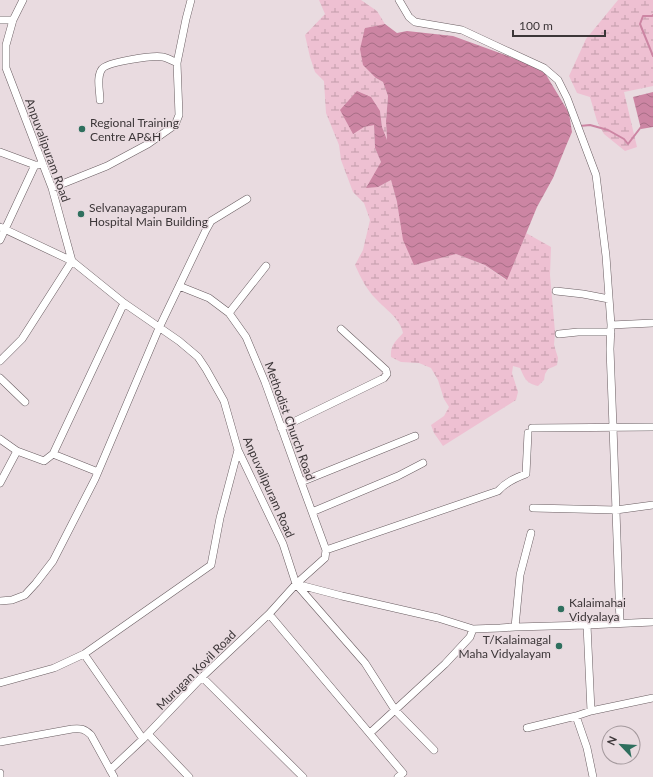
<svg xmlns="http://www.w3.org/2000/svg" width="653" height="777" viewBox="0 0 653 777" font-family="Lato,sans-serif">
	<defs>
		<pattern id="wetland-marsh" width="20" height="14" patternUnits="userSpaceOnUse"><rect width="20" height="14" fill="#eec0d2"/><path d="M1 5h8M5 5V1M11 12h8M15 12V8" fill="none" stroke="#c29dab"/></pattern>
		<pattern id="water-waves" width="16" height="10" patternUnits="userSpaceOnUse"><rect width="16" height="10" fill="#cc85a3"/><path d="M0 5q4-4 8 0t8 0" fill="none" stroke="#a76e86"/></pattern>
	</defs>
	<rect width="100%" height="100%" fill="#e9dbe0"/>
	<!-- wetland -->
	<path fill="url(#wetland-marsh)" d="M319 0H361L377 11 385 24 365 28 376 78 383 82 388 96 386 121 387 142 382 127 380 111 364 127 374 124 375 148 381 162 378 187 391 180 397 202 429 261 456 254 485 265 506 280 526 233 551 247 550 275 555 332 554 345 558 358 557 365 553 367 548 369 545 374 544 380 538 386C526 383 525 379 520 368L513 366 512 373 518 392 516 400 443 446 434 433 431 425 444 416 449 407 444 399 438 380 431 368 419 363 401 362 391 357C390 345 396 341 403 333 400 318 386 310 376 299 366 289 361 278 355 265L363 250 370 220 364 203 353 192 341 160 339 145 326 113 324 81 315 72 310 57 305 35 325 14Z
		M618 0H653V86L624 92 637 147 625 151 604 134 597 121 590 97 577 93 569 76 586 39Z"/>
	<!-- water -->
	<path fill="url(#water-waves)" d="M385 24 397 33 407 31 453 36 524 62 545 73 569 113 572 132 566 146 553 178 537 207 507 280 485 265 456 254 414 265 403 240 397 202 391 180 378 187 366 188 381 162 375 148 374 125 364 127 353 134 340 110 357 91 371 97 380 111 382 127 387 140 386 121 388 96 383 82 376 78 363 65 360 49 365 28Z
		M653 92V127L641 129 633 97Z"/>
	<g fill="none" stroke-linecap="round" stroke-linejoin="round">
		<!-- stream -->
		<path stroke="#cc85a3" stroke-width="2" d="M653 15 652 16H643L640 24 653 56
			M580 126 590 125 608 130 624 139 628 144 641 127"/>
		<!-- street casing -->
		<g stroke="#695d61" stroke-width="8">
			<path id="street" d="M23 0 13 20 6 45V68L52 188 72 261 124 303 179 341 198 357 206 369 224 401 238 450 283 544 296 584 342 596 438 618 473 629 500 628 515 627 587 625 653 622
				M399 0 409 17 415 22 462 30 492 44 544 68 558 80 567 98 596 175 606 256 611 325 610 349 613 427 620 623
				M0 20H13
				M100 100C100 91 96 77 102 69 107 62 153 55 163 57 168 58 173 61 177 63
				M0 152 35 165H38
				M52 188 107 166 148 144 175 125 179 115 177 63 186 19 191 0
				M0 227 72 261 22 339 0 361
				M0 240 35 165
				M556 291 583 294 609 299
				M229 313 266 266
				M611 325 653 323
				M559 334 578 332H611
				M0 378 25 402
				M281 428 384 378 387 374 386 370 341 329
				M532 428 653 427
				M0 439 17 451 44 461 53 454 124 303
				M53 454 98 472
				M301 482 415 436
				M0 483 17 451
				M533 508 616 510 653 505
				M312 512 398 476 423 463
				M326 550 498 491C506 482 515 478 526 474L528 433
				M296 584 365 663 395 710 434 750
				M0 601 12 600 25 595 36 583 53 561 95 479 159 328 206 230 211 221 247 199
				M269 614 403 773 398 777
				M587 625 591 711
				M515 627 520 575 531 533
				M84 654 143 739
				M202 677 303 777
				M0 683 54 668 84 654 211 565 220 518 238 450
				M576 716 587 748 593 777
				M527 728 576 716 591 711 653 698
				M370 733 445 664 470 637 473 629
				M148 734 189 777
				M0 742 72 729C81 728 85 729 91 735L114 777
				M110 770 143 739 202 677 269 614 296 584 325 558 326 550 301 482 265 382 246 337 229 313 209 298 179 286
				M0 773V777"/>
		</g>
		<!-- street -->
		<use href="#street" stroke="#fff" stroke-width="7"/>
	</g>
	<!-- markers -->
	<g fill="#2f6f5e" stroke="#e9dbe0" stroke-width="1.5">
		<circle cx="82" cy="129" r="4"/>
		<circle cx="81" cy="214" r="4"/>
		<circle cx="561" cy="609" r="4"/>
		<circle cx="559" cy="646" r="4"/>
	</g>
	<g text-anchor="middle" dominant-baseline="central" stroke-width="3" stroke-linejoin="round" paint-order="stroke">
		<!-- poi labels -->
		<g font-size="12" fill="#3c3638" stroke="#e9dbe0" text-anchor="start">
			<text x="90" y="122">Regional Training<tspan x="90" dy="14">Centre AP&amp;H</tspan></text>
			<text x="89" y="207">Selvanayagapuram<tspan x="89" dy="14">Hospital Main Building</tspan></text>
			<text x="569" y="602">Kalaimahai<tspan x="569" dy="14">Vidyalaya</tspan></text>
			<text x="551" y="639" text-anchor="end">T/Kalaimagal<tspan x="551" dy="14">Maha Vidyalayam</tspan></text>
		</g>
		<!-- street labels -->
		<g font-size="12" fill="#3c3638" stroke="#e9dbe0">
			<text transform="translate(48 150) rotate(70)">Anpuvalipuram Road</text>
			<text transform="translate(290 421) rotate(70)">Methodist Church Road</text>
			<text transform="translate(269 487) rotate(66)">Anpuvalipuram Road</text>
			<text transform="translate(196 670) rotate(-45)">Murugan Kovil Road</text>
		</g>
	</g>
	<!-- north arrow -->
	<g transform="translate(621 745) rotate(295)"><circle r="19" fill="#e9dbe0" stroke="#a4999d"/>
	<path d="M0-3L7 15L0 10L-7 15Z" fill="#2f6f5e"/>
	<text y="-6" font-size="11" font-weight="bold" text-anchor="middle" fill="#3c3638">N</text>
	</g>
	<!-- scale -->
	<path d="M513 30v6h92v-6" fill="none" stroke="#3c3638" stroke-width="2"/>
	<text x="519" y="30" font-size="12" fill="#3c3638" stroke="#e9dbe0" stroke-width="3" paint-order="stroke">100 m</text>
</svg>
